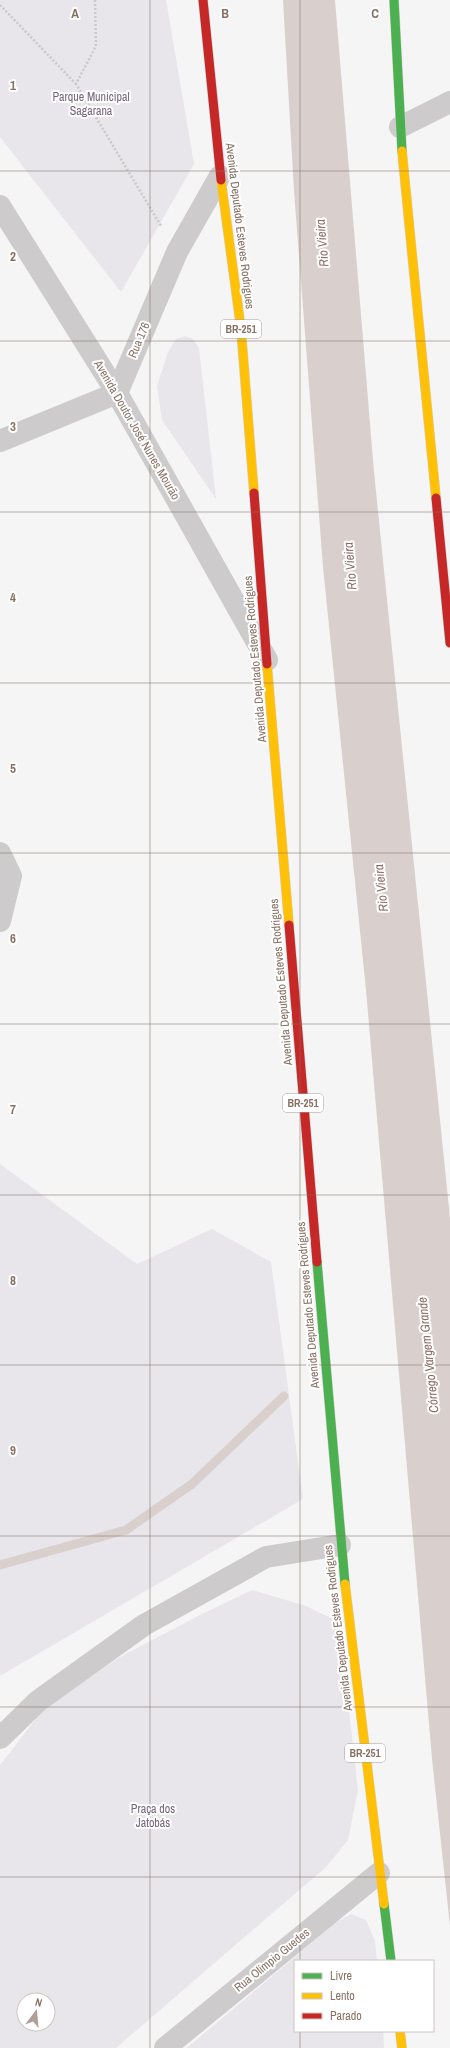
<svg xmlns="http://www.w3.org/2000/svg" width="450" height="2048" viewBox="0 0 450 2048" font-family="'Archivo Narrow',sans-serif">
	<rect width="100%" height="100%" fill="#f5f5f6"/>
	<!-- green -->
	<path fill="#e8e5eb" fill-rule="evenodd" d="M0 0H166L194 164 121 292 0 137Z
		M185 336 193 339 199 348 216 499 162 420 157 386 168 352 176 339Z
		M0 1164 137 1264 212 1229 271 1262 303 1499 0 1676Z
		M252 1590 306 1606 339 1622 358 1790 348 1840 326 1867 116 2048H0V1765L45 1707 120 1657 202 1614ZM24 2000H48V2024H24Z
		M351 1914 366 1920 375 1941 377 1961H295V2031H383L384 2048H187L335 1923Z"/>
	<!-- water -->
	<path fill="#d9d0ce" d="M283 0H335L374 472 450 1218V1926L432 1759 366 990 323 567 294 191Z"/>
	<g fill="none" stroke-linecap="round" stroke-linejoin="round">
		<!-- stream -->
		<path stroke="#d9d0ce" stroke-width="9" d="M0 1565 126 1530 192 1484 284 1396"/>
		<!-- fast casing -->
		<g stroke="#d3d1d1" stroke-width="10">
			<path id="fast" d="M394 0 402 151
				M317 1262 345 1584
				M384 1904 391 1961"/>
		</g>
		<!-- slow casing -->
		<g stroke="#d3d1d1" stroke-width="10">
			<path id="slow" d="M402 151 436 498
				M221 180 241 329 254 493
				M267 664 289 925
				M345 1584 384 1904
				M400 2031 402 2048"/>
		</g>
		<!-- jam casing -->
		<g stroke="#d3d1d1" stroke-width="10">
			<path id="jam" d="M203 0 221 180
				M254 493 267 664
				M436 498 450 643
				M289 925 317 1262"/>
		</g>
		<!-- path -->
		<path stroke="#cac9c8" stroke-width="2.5" stroke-dasharray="2 2" stroke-linecap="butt" d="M95 0 96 46 76 84 161 226
			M0 5 76 84"/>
		<!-- street -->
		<path stroke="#cdcbcb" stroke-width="22" d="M400 127 450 102
			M0 206 117 393 267 660
			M0 441 117 393 177 252 220 176
			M0 853 11 876 0 921
			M0 1738 38 1701 144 1625 266 1557 340 1545
			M165 2048 379 1873"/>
		<!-- fast -->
		<use href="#fast" stroke="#4caf50" stroke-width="9"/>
		<!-- slow -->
		<use href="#slow" stroke="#ffc107" stroke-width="9"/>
		<!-- jam -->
		<use href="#jam" stroke="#c62828" stroke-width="9"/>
	</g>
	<!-- grid -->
	<path fill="none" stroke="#877165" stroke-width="1" stroke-opacity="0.55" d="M150 0V2048M300 0V1961M0 171H450M0 341H450M0 512H450M0 683H450M0 853H450M0 1024H450M0 1195H450M0 1365H450M0 1536H450M0 1707H450M0 1877H450M300 2031V2048"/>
	<g text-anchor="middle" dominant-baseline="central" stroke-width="4" stroke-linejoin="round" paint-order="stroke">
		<!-- shield labels -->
		<g fill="#fff" stroke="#ab9c93" stroke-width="1">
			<rect x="221" y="320" width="40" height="18" rx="3"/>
			<rect x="283" y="1094" width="40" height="18" rx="3"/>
			<rect x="345" y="1744" width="40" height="18" rx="3"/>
		</g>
		<g font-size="11" font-weight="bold" fill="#877165">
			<text x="241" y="329">BR-251</text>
			<text x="303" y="1103">BR-251</text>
			<text x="365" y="1753">BR-251</text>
		</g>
		<!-- park labels -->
		<g font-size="12" fill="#77647e" stroke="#fff">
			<text x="91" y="97">Parque Municipal<tspan x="91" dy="14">Sagarana</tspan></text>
			<text x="153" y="1809">Praça dos<tspan x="153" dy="14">Jatobás</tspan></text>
		</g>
		<!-- street labels -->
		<g font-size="12" fill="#877165" stroke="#fff">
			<text transform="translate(240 226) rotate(83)">Avenida Deputado Esteves Rodrigues</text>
			<text transform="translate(139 340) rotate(-67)">Rua 176</text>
			<text transform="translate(137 430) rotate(60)">Avenida Doutor José Nunes Mourão</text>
			<text transform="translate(255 659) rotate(-95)">Avenida Deputado Esteves Rodrigues</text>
			<text transform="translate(281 982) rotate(-95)">Avenida Deputado Esteves Rodrigues</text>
			<text transform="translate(308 1305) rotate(-95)">Avenida Deputado Esteves Rodrigues</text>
			<text transform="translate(338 1628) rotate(-97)">Avenida Deputado Esteves Rodrigues</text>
			<text transform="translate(272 1960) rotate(-39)">Rua Olímpio Guedes</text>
		</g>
		<!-- water labels -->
		<g font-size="13" font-style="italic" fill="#8a6d65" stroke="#fff">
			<text transform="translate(322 243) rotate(-95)">Rio Vieira</text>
			<text transform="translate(350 566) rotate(-95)">Rio Vieira</text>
			<text transform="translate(381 888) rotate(-96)">Rio Vieira</text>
			<text transform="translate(428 1355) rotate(-96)">Córrego Vargem Grande</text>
		</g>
	</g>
	<g font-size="13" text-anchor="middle" font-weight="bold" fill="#877165" stroke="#fff" stroke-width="4" stroke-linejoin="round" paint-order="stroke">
		<text x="75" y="18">A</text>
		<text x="225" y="18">B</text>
		<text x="375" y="18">C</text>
		<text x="13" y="90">1</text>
		<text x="13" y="261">2</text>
		<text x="13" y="431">3</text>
		<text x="13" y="602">4</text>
		<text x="13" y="773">5</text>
		<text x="13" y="943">6</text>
		<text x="13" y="1114">7</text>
		<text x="13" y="1285">8</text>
		<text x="13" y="1455">9</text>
	</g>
	<!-- legend -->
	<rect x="294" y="1960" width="140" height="72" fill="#ffffff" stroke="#cfc6c1"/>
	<rect x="302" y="1973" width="20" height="6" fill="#4caf50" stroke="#cfc6c1"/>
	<text x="330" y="1980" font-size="12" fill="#877165">Livre</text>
	<rect x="302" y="1993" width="20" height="6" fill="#ffc107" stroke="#cfc6c1"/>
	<text x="330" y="2000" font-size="12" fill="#877165">Lento</text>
	<rect x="302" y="2013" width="20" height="6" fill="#c62828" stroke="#cfc6c1"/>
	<text x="330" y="2020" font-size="12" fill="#877165">Parado</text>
	<!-- north arrow -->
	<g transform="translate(36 2012) rotate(16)"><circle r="19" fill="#ffffff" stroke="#cfc6c1"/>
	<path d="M0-3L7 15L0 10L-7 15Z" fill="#ae9f98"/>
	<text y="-6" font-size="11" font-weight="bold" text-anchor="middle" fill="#877165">N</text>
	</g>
</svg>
